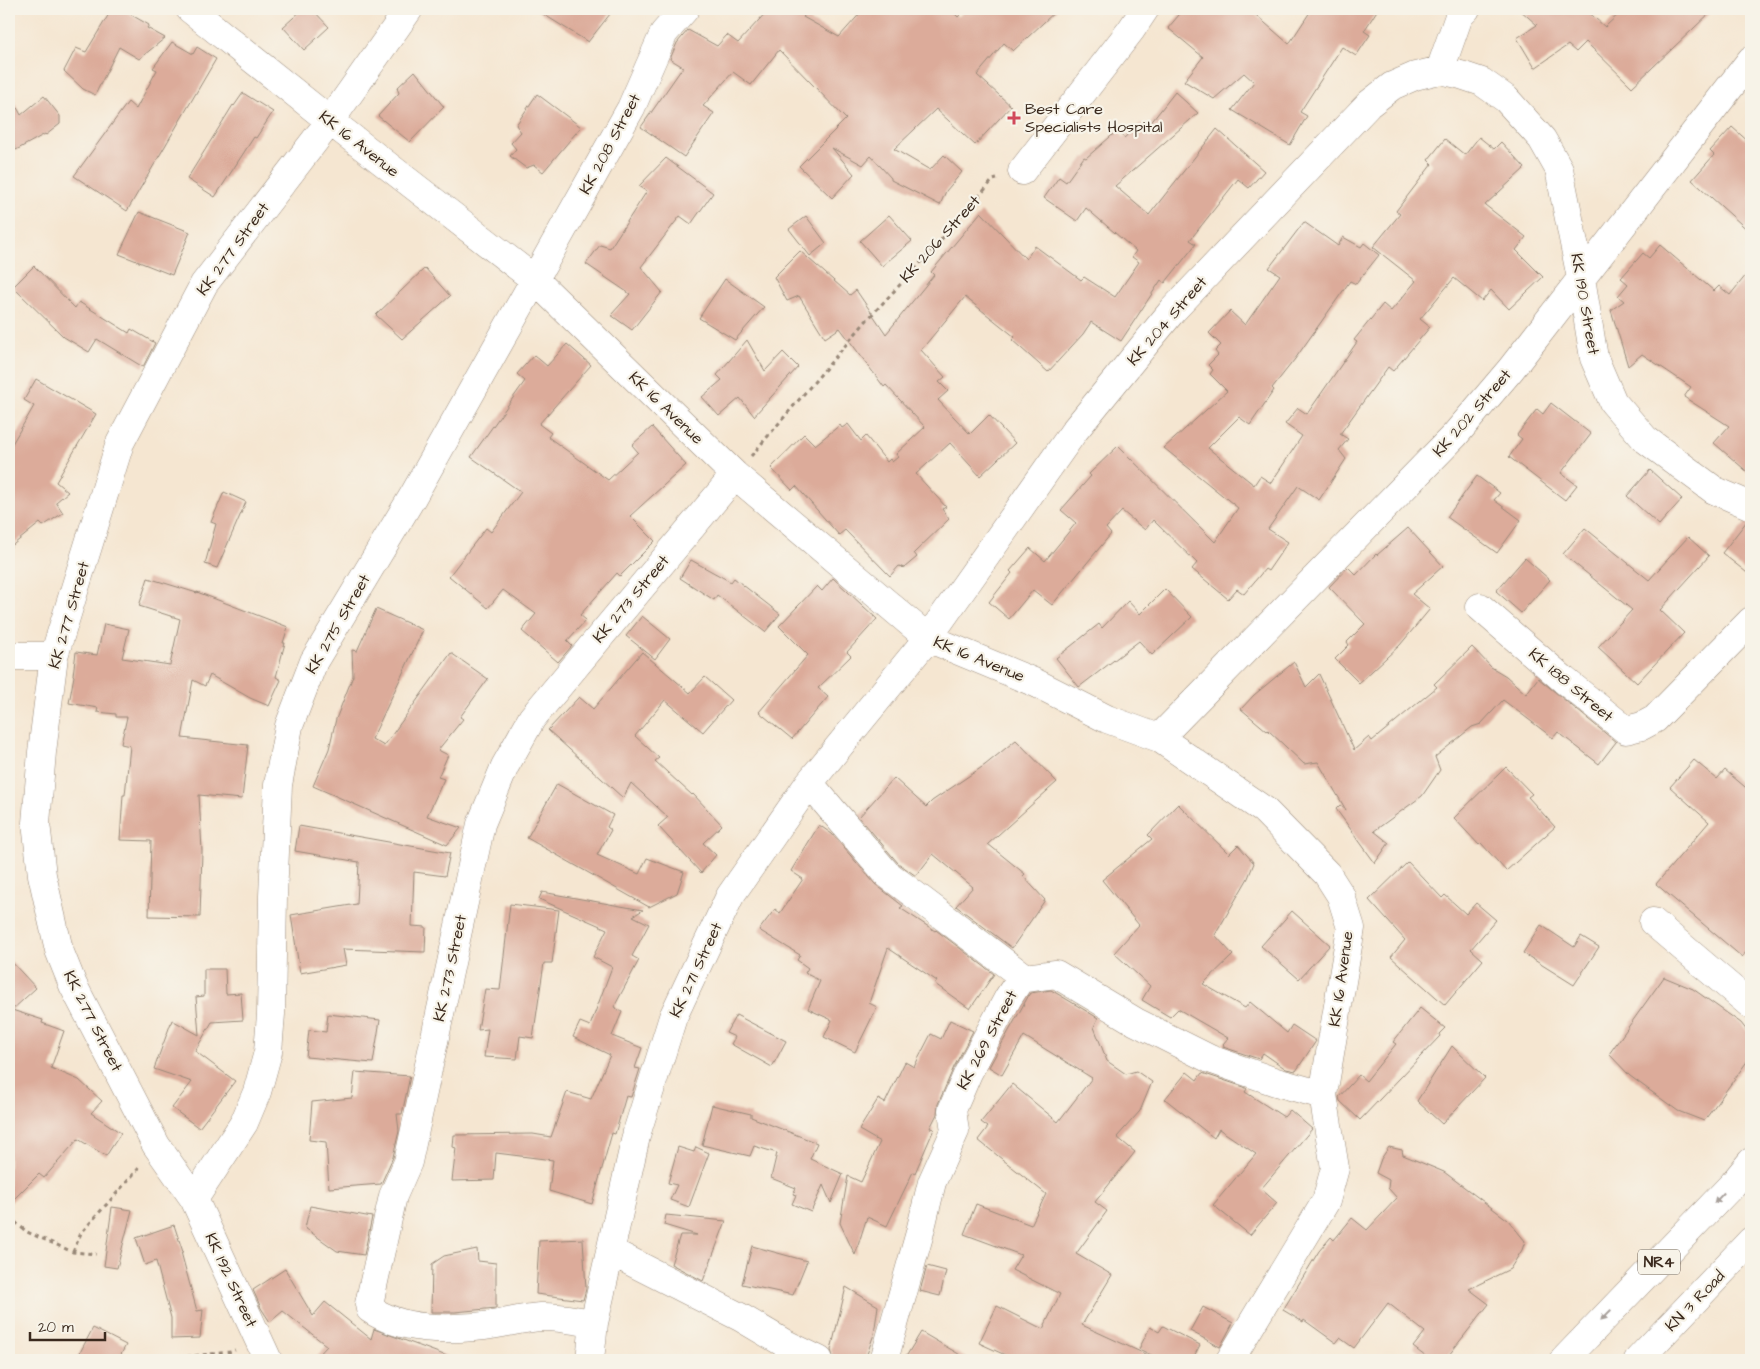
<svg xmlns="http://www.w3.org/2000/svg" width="1760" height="1369" viewBox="0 0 1760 1369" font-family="'Architects Daughter',sans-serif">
	<rect width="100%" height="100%" fill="#f7f3e8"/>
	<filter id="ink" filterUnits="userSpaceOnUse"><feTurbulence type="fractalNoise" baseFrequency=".02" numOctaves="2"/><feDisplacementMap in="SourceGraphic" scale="10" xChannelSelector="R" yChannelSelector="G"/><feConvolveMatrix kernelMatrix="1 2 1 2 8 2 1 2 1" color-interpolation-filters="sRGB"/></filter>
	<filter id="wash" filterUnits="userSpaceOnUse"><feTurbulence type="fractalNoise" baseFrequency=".0096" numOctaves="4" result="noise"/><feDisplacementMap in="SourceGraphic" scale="20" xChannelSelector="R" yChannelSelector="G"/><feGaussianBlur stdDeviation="1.12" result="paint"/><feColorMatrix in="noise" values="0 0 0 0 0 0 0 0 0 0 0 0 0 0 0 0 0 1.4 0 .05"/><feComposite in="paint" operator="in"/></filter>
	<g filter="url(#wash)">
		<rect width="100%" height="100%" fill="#f5e6d1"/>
		<g id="blocks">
			<!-- building -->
			<path fill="#dcab9a" d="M112 9H121L149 25 147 28 165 38 139 59 119 47 95 95 83 89 64 71 76 48 86 52Z
				M303 9H312L329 27 304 50 283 27Z
				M535 9H614L588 42Z
				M769 9H811L803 17 839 37 864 9H950L958 17 966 9H1058L1013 51 1004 43 977 75 1011 106 975 145 936 109 894 149 930 170 944 155 962 172 946 191 940 205 891 180V178L871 156 863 165 832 148 854 174 832 198 799 166 846 119 779 50 751 85 733 72 703 106 714 113 684 157 641 127 683 67 670 59 677 43 688 30 717 46 727 35 738 43Z
				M1184 9H1249L1289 44 1312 9H1378L1364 31 1370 35 1356 56 1342 47 1300 112 1307 116 1290 145 1232 110 1254 82 1244 73 1214 99 1184 81 1203 57 1168 28Z
				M1519 9H1585L1605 27 1624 9H1714L1632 87 1586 42 1576 52 1568 45 1535 68 1517 38 1537 25Z
				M172 42 193 54 197 47 216 59 127 211 74 176 128 102 136 109 157 70 153 68Z
				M415 71 444 107 410 142 378 116 399 93 397 88Z
				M9 92 21 115 44 96 60 116V124L46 135 45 134 16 150 9 137Z
				M1175 92 1198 113 1115 186 1149 215 1217 129 1264 171 1249 188 1238 179 1190 240 1196 244 1165 283 1161 280 1121 341 1091 322 1083 334 1048 372 1012 340 1015 337 965 297 921 350 945 377 939 382 948 391 938 400 970 434 989 415 1015 443 980 476 950 443 916 474 946 507 942 509 949 519 914 553 917 557 904 568 899 566 890 576 845 530 839 535 796 486 792 490 771 468 804 434 815 445 840 425 842 428 848 424 861 441 866 436 887 462 890 459 892 462 898 457 896 454 925 427 886 385 884 387 840 328 825 338 799 296 787 301 774 277 800 251 850 295 856 290 886 334 934 275 931 272 981 212 1026 259 1035 246 1081 280 1084 277 1115 297 1139 262 1132 257 1136 251 1086 208 1077 221 1044 198 1059 177 1066 182 1084 157 1086 158 1118 130 1124 138 1141 123 1146 129Z
				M243 93 273 112 256 138 254 137 215 197 187 179 233 105 234 106Z
				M537 94 581 127 543 172 534 165 526 168 510 156 516 149 511 143 521 132 516 125Z
				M1732 127 1751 144V233L1692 180 1714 155 1710 151Z
				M1479 137 1494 149 1501 142 1525 168 1485 205 1526 237 1516 250 1543 277 1509 309 1491 290 1482 301 1454 278 1420 319 1430 327 1393 371 1388 367 1340 434 1348 439 1339 450 1346 459 1319 500 1298 486 1268 529 1288 542 1268 571 1265 569 1244 594 1237 589 1228 599 1192 569 1197 563 1153 520 1145 530 1122 511 1106 528 1111 534 1052 605 1033 590 1009 619 989 602 1012 573 1010 571 1030 548 1045 561 1076 523 1061 510 1091 476 1089 474 1118 446 1215 542 1238 508 1164 448 1227 391 1210 374 1213 370 1208 365 1218 355 1215 351 1221 345 1209 333 1230 311 1245 325 1280 275 1269 268 1304 222 1338 246 1343 237 1361 247 1364 243 1379 255 1356 284 1350 281 1295 359 1272 388 1274 390 1250 425 1239 417 1208 448 1254 485 1260 476 1271 483 1302 436 1285 424 1298 408 1307 414 1357 342 1354 340 1383 304 1391 311 1416 281 1373 247 1400 214 1396 211 1432 164 1428 160 1445 139 1465 155Z
				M666 158 713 193 691 224 680 216 641 267 662 292 632 330 611 315 630 294 586 264 600 245 610 248 647 191 639 186Z
				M139 212 190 232 172 275 119 254Z
				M889 215 912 241 882 266 860 241Z
				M806 216 826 243 810 256 789 229Z
				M1660 245 1714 291 1719 286 1730 295 1751 269V475L1714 443 1729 426 1684 397 1691 387 1642 354 1628 366 1611 310 1624 301 1618 296 1628 284 1621 278 1643 253 1649 258Z
				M34 266 75 308 79 302 129 333 131 329 155 343 143 367 97 339 89 352 64 337 13 287Z
				M425 268 450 296 402 339 376 315Z
				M725 279 764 307 735 340 699 318Z
				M747 340 765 371 783 352 798 367 754 416 740 398 719 416 702 397 722 380 717 375Z
				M567 344 591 365 539 424 551 433 548 437 608 480 638 452 632 445 652 427 686 465 630 516 655 541 620 576 617 573 580 615 586 620 567 641 572 646 558 662 522 631 536 614 503 590 488 608 449 576 486 528 491 532 521 492 471 457 525 381 517 374 534 355 547 366Z
				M36 379 96 414 56 482 68 492 56 502 63 513 43 526 40 523 9 548V449L34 406 24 400Z
				M1551 403 1591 434 1561 473 1577 485 1565 500 1509 457 1522 439 1517 435 1537 409 1543 414Z
				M1650 470 1682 499 1659 525 1627 496Z
				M1477 476 1500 493 1494 500 1521 520 1497 553 1447 517Z
				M224 492 246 502 217 568 205 564 216 524 211 522Z
				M1747 521H1751V576L1722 553Z
				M1408 528 1443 566 1412 594 1430 609 1400 645 1359 683 1335 659 1349 645 1347 642 1365 624 1329 587 1348 567 1356 575 1376 554 1377 555Z
				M1585 528 1649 580 1688 537 1709 556 1660 610 1684 633 1637 683 1598 647 1632 610 1563 554Z
				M1525 558 1550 580 1521 613 1496 591Z
				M691 560 731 582 734 578 780 614 765 632 717 595 714 600 680 578Z
				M148 578 197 593V592L288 627 283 643H285L276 677 281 680 269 706 250 698 210 675 205 686 193 680 182 738 248 745 242 799 199 795 202 851 200 917 149 916 151 841 120 840 123 795H125L130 746 121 744 127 717H116V714L97 712 98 708 69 703 74 676 73 675 76 652 97 655 104 624 129 629 122 658 170 665 180 619 139 606Z
				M833 578 877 619 847 652 851 656 818 688 828 697 792 739 759 712 808 655 779 626 817 586 822 591Z
				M1165 589 1192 617 1152 655 1139 641 1079 687 1056 658 1099 624 1102 628 1128 601 1140 614Z
				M376 609 423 630 372 739 384 746 451 653 488 679 460 717 463 719 438 750 448 755 438 777 444 779 427 816 461 828 447 845 313 786 329 749 336 719 353 676 352 650 357 651Z
				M642 616 670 639 655 659 626 636Z
				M1472 647 1491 667 1506 676 1526 694 1538 678 1616 742 1599 764 1558 732 1553 738 1503 700 1481 724 1472 727 1435 757 1440 770 1422 796 1374 831 1389 843 1375 863 1336 809 1340 805 1346 810 1318 762 1304 764 1268 730 1267 731 1241 709 1254 695 1294 662 1306 687 1319 674 1354 750 1369 737 1372 741 1437 687 1434 684Z
				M642 652 690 693 705 677 731 700 703 732 665 700 635 736 659 758 655 761 692 795 693 794 722 825 703 843 716 855 701 873 658 826 668 817 631 783 623 798 548 730 579 697 593 709Z
				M1016 740 1057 782 988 844 1025 874 1023 876 1045 900 1012 948 956 906 973 887 933 854 916 876 898 863 859 817 894 778 926 807 932 801 985 765Z
				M1694 760 1717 779 1725 770 1751 792V946L1742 957 1656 884 1709 822 1670 787Z
				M1506 767 1532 794 1528 797 1555 827 1506 871 1481 843 1479 845 1454 818Z
				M557 784 613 815 607 827 611 830 597 855 639 874 647 858 684 872 677 893 649 907 527 838Z
				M1178 804 1229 854 1238 845 1254 863 1248 878 1215 935 1233 955 1203 984 1245 1008 1250 1002 1287 1033 1292 1025 1316 1041 1296 1071 1286 1069 1263 1053 1259 1059 1223 1047 1224 1045 1223 1044 1228 1038 1178 1009 1170 1017 1142 1000 1150 986 1114 953 1139 925 1102 880 1152 839 1148 835Z
				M819 825 832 834 875 884 903 906 900 908 935 931 936 930 994 974 970 1009 935 984 937 981 888 948 869 1003 877 1007 855 1052 824 1037 832 1020 808 1009 820 981 805 973 808 968 797 960 800 955 759 930 775 909 780 913 803 879 791 871Z
				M299 826 450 853 445 876 414 872 412 926 426 927 425 952 343 949 346 965 300 973 291 915 357 904 359 862 295 851Z
				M1408 862 1442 898 1445 895 1466 914 1476 903 1496 920 1471 949 1483 960 1445 1005 1391 957 1405 940 1369 900Z
				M542 892 643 910 633 916 649 924 632 956 639 960 614 1007 622 1012 612 1036 642 1048 635 1068 640 1069 631 1097 626 1096 615 1134 612 1133 592 1204 549 1191 553 1160 496 1153 494 1180 452 1181 456 1148 453 1147 454 1135 533 1134 551 1137 567 1092 591 1099 610 1055 573 1037 580 1022 590 1026 612 967 593 957 607 929 539 899Z
				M510 904 559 910 552 963H544L533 1038 520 1036 517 1059 484 1057 488 1029 478 1030 485 989 500 990Z
				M1292 911 1330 945 1299 979 1261 946Z
				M1541 925 1574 947 1581 936 1599 947 1574 985 1523 953Z
				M9 959 36 988 12 1010 43 1020 42 1023 64 1031 51 1068 79 1080 102 1101 91 1113 121 1133 106 1156 78 1139 44 1178 39 1174 9 1204Z
				M204 969H225L226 994 241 993 243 1020 212 1022 195 1051 235 1081 199 1128 172 1108 192 1082 154 1069 172 1020 199 1035 196 997 204 996Z
				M1664 977 1693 989 1741 1023 1751 1036V1056L1704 1121 1678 1111 1630 1076 1609 1054Z
				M1051 990 1098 1018 1094 1027 1107 1061 1126 1074 1136 1071 1152 1082 1140 1111 1117 1137 1135 1152 1095 1202 1107 1211 1076 1254 1112 1275 1082 1325 1158 1360H1016L979 1343 997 1306 1043 1329 1060 1294 1012 1270 1021 1255 964 1234 976 1204 1031 1225 1046 1194 978 1140 988 1127 981 1122 1012 1084 1058 1122 1092 1078 1024 1036 1002 1075 989 1067 1030 993Z
				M1420 1008 1445 1028 1439 1034 1440 1036 1360 1120 1340 1101 1339 1097 1359 1075 1366 1081 1396 1044 1393 1042Z
				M328 1014 380 1020 373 1063 306 1057 309 1030 326 1032Z
				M736 1015 786 1041 772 1067 731 1044 735 1037 726 1033Z
				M950 1020 973 1031 954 1067 938 1104 937 1114 930 1128 934 1129 915 1173 913 1172 887 1226 867 1217 855 1255 840 1223 848 1176 861 1182 880 1142 859 1130 878 1099 885 1103 905 1062 914 1067 931 1034 941 1039Z
				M1452 1046 1485 1078 1442 1124 1417 1101Z
				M355 1072 410 1076 402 1114H397L399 1131 393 1157 381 1184 329 1188 326 1142 309 1140 312 1102 352 1098Z
				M1187 1072 1197 1080 1202 1073 1244 1087 1247 1089 1245 1092 1284 1117 1290 1110 1312 1129 1261 1189 1277 1203 1250 1235 1213 1205 1256 1154 1219 1129 1214 1138 1165 1099Z
				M712 1105 751 1114V1117L817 1143 810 1159 843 1174 831 1203 823 1185 811 1212 792 1204 796 1195 793 1194 796 1188 771 1178 777 1153 754 1146 750 1156 702 1145Z
				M678 1147 694 1152 696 1147 709 1153 689 1207 670 1200 677 1185 668 1183Z
				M1389 1147 1402 1150 1403 1155 1444 1172 1508 1220 1525 1241 1522 1250 1510 1269 1469 1289 1489 1304 1445 1360H1430L1413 1347 1425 1332 1388 1303 1354 1348 1340 1338 1336 1343 1304 1320 1303 1322 1283 1310 1319 1251 1331 1237 1334 1240 1352 1218 1367 1230 1397 1198 1388 1188 1389 1180 1376 1173 1381 1159Z
				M310 1206 372 1217 364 1255 337 1251 305 1228Z
				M112 1207 132 1210 117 1268 104 1266Z
				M666 1215 726 1221 703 1281 671 1264 680 1235H697L664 1225Z
				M174 1225 183 1252H181L197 1311 203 1310 200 1338 171 1339V1318L156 1261 145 1265 136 1238Z
				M583 1239 586 1289 583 1300 536 1294 539 1241Z
				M752 1246 807 1261 793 1295 742 1284Z
				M477 1249 478 1261 496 1263V1308L455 1312H431L432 1264 444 1256Z
				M927 1266 946 1271 940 1296 920 1291Z
				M285 1269 313 1316 325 1302 371 1339 374 1329 452 1358 451 1360H314L327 1346 283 1311 270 1322 261 1308 253 1290Z
				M846 1287 878 1306 874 1334 865 1360H834L831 1350Z
				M1203 1307 1233 1323 1220 1347 1190 1331Z
				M1163 1326 1200 1345 1192 1360H1161L1139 1349 1150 1327 1159 1332Z
				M93 1328 126 1345 118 1360H76Z
				M921 1332 969 1360H904Z"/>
		</g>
	</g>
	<g filter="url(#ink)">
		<use href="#blocks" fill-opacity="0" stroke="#988878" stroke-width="1"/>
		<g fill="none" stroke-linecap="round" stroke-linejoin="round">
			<!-- minor casing -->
			<g stroke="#988878" stroke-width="29">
				<path id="minor" d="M190 9 330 121 534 279 735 475 928 638 1036 683 1107 719 1159 738 1264 810 1327 874 1341 896 1351 928 1323 1095 1335 1168 1326 1201 1230 1360
					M1440 70 1459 16 1466 9
					M1022 171 1131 30 1145 9
					M1480 607 1564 680 1626 730 1642 726 1655 719 1751 621
					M9 656H54
					M1159 738 1455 435 1511 369 1751 60
					M809 783 887 874 1025 978
					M1653 922 1751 1005
					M194 1199 244 1123 257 1092 268 1052 271 1014 273 896 278 785 289 726 314 661 413 496 631 108 664 33 685 9
					M610 1251 740 1317 784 1343 819 1360
					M594 1323C577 1321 558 1316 541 1317 522 1318 503 1324 484 1326 447 1330 402 1331 370 1309L369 1304 393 1196 408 1162 481 824 505 766 532 718 735 475
					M268 1360 194 1199 156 1145 73 985 59 950 42 875 36 823 42 752 54 656 120 443 204 284 330 121 409 9
					M590 1360 594 1323 637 1132 673 1017 730 896 809 783 928 638 1075 430 1173 310 1369 104 1392 86 1415 76 1440 70 1461 75 1482 82 1506 99 1542 139 1559 169 1581 278 1594 358 1613 402 1645 439 1714 490 1751 506
					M884 1360 919 1236 932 1182 955 1131 952 1110 968 1073 1008 998 1019 981 1025 978 1056 974 1136 1022 1210 1059 1276 1082 1323 1095"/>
			</g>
			<!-- highway casing -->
			<g stroke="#988878" stroke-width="29">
				<path id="highway" d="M1564 1360 1733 1184 1751 1162
					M1638 1360 1751 1241"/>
			</g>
			<!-- path -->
			<path stroke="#988878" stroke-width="3" stroke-dasharray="4 4" stroke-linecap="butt" d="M751 456 867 320 925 258 993 180 997 179
				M9 1217 27 1232 73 1252 96 1254
				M73 1252 81 1233 140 1167
				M173 1360V1358L230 1352 235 1350"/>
			<!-- minor -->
			<use href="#minor" stroke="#fff" stroke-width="28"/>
			<!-- highway -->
			<use href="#highway" stroke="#fff" stroke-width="28"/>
		</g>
		<!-- one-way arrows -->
		<defs><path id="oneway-solid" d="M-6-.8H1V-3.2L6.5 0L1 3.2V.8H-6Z" transform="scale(1.25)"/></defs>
		<g fill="#a79f9a">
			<use href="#oneway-solid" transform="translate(1719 1198) rotate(133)"/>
			<use href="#oneway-solid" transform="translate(1606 1315) rotate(135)"/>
		</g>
	</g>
	<!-- markers -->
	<path fill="#d1495b" stroke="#f7f3e8" stroke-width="2" d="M1011.5 110.5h5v5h5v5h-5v5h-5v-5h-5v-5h5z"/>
	<g text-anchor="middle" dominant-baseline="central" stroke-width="4.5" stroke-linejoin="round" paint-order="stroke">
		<!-- shield labels -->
		<rect fill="#f7f3e8" stroke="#73665b" stroke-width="1" x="1638" y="1249.5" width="42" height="25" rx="4"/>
		<g font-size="15" font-weight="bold" fill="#3b2a1e">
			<text x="1659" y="1262">NR4</text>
		</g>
		<!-- poi labels -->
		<g font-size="16" fill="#3b2a1e" stroke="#f7f3e8" text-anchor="start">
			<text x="1025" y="109">Best Care<tspan x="1025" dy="18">Specialists Hospital</tspan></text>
		</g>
		<!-- street labels -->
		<g font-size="16" fill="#3b2a1e" stroke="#f7f3e8">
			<text transform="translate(359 144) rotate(38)">KK 16 Avenue</text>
			<text transform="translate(610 144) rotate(-62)">KK 208 Street</text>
			<text transform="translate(940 239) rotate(-48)">KK 206 Street</text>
			<text transform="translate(233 249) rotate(-54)">KK 277 Street</text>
			<text transform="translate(1585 304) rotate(80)">KK 190 Street</text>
			<text transform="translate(1167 321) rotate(-49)">KK 204 Street</text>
			<text transform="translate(666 408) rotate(44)">KK 16 Avenue</text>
			<text transform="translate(1472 413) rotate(-49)">KK 202 Street</text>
			<text transform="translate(631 599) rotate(-50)">KK 273 Street</text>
			<text transform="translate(69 615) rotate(-74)">KK 277 Street</text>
			<text transform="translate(338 624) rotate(-60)">KK 275 Street</text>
			<text transform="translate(979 659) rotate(22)">KK 16 Avenue</text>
			<text transform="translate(1571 685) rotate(40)">KK 188 Street</text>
			<text transform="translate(450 968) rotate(-78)">KK 273 Street</text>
			<text transform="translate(696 970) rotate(-65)">KK 271 Street</text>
			<text transform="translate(1341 979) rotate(-82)">KK 16 Avenue</text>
			<text transform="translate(93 1021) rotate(63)">KK 277 Street</text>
			<text transform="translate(987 1040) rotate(-62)">KK 269 Street</text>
			<text transform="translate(231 1280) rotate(65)">KK 192 Street</text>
			<text transform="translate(1695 1301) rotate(-46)">KN 3 Road</text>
		</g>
	</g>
	<!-- margin -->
	<rect width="1760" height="1369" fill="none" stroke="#f7f3e8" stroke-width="30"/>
	<!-- scale -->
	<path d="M30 1332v8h75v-8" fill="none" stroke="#3b2a1e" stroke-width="2.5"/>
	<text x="38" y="1332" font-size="15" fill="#3b2a1e" stroke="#f7f3e8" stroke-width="4" paint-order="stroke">20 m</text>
</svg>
